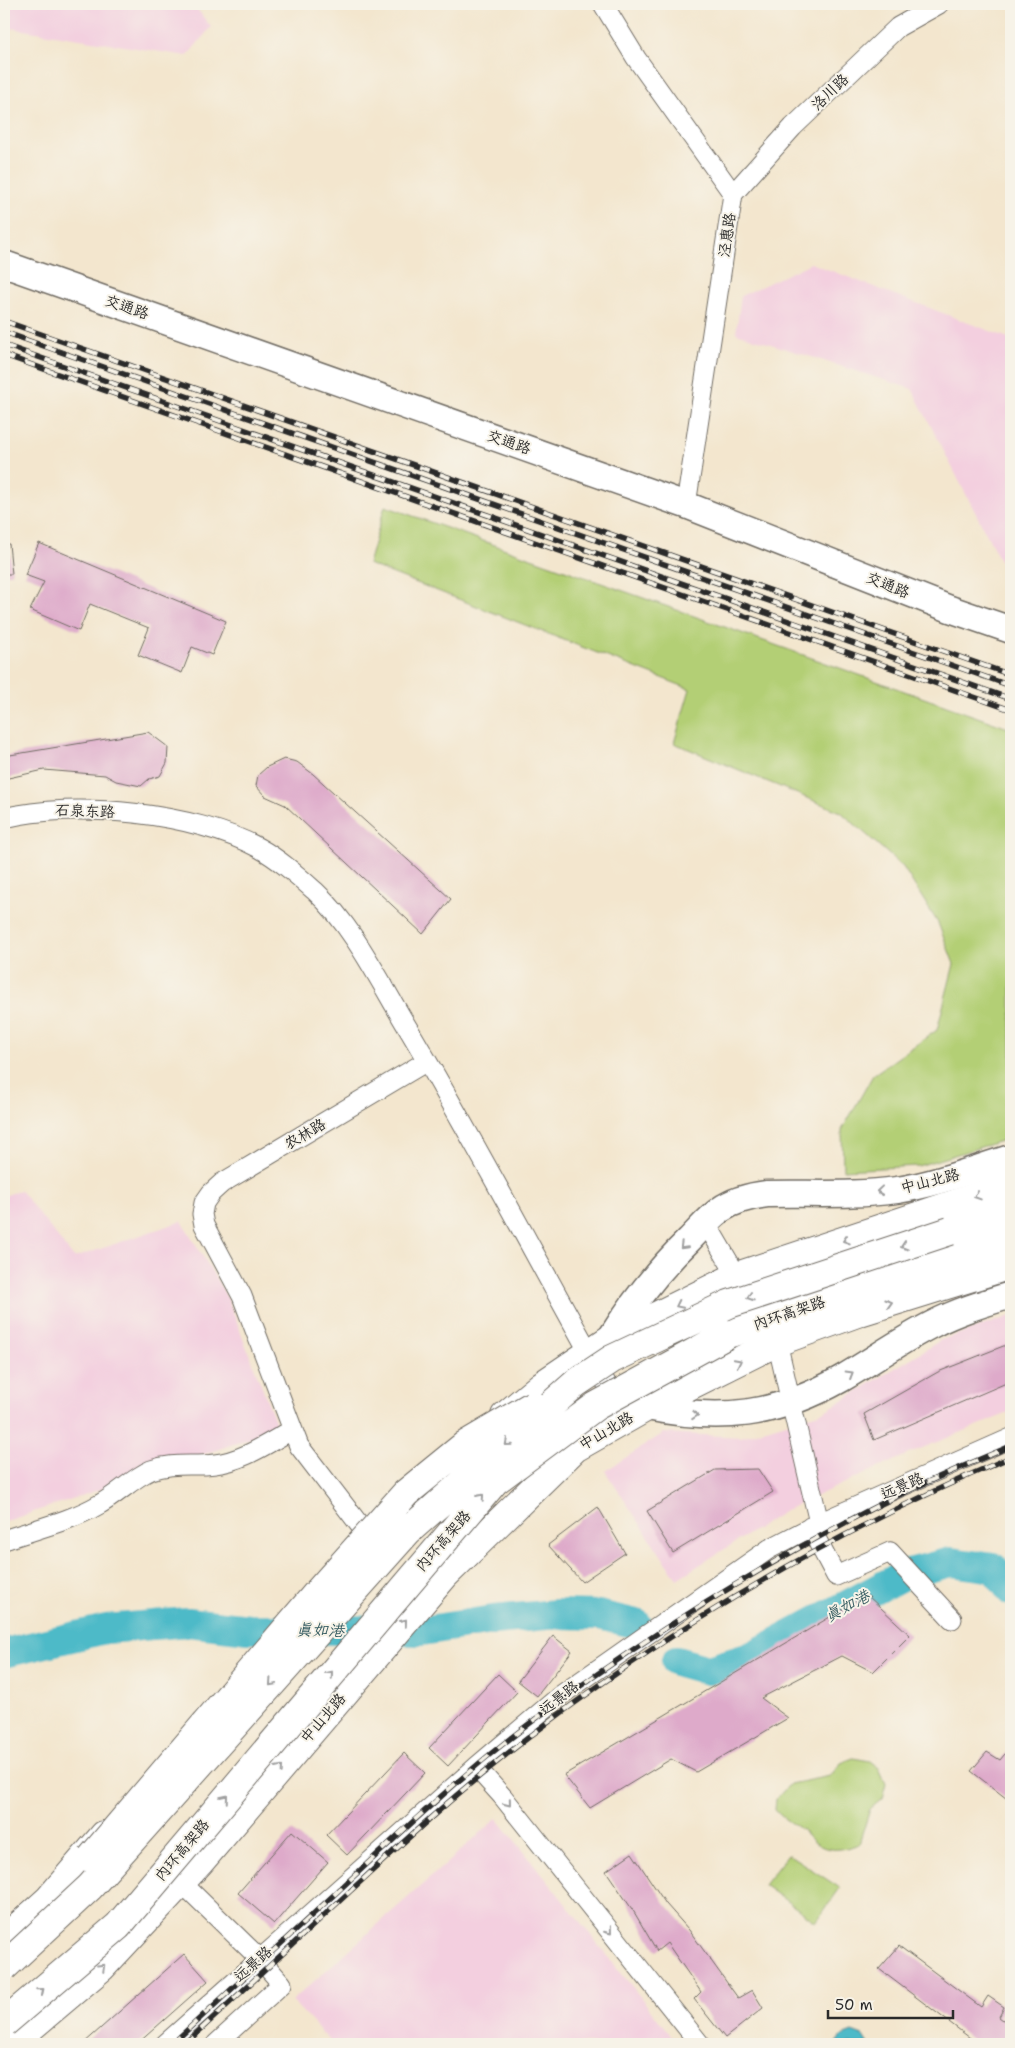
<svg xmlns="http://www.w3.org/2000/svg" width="1015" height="2048" viewBox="0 0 1015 2048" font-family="'Shantell Sans','LXGW WenKai TC',sans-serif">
	<rect width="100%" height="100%" fill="#f7f3e8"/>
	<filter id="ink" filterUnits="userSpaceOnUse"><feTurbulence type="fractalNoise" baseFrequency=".02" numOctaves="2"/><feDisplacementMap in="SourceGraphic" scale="10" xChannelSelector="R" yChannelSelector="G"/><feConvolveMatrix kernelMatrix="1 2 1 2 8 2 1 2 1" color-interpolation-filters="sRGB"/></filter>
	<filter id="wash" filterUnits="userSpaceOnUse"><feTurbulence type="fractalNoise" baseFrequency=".0096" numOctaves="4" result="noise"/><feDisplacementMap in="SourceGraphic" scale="20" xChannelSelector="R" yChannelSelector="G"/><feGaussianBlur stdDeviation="1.12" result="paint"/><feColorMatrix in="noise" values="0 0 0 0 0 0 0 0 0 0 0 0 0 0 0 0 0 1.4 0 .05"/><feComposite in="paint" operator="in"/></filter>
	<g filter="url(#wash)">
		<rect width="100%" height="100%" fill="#f3e6ce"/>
		<!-- built -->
		<path fill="#f3cfdf" d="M4 4H193L211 27 187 56 4 27Z
			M811 263 1011 339V582L912 389 736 333 741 296Z
			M20 1190 74 1258 182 1221 228 1299 278 1429 4 1522V1196Z
			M1011 1316V1412L915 1451 790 1508 677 1579 605 1471 664 1433 741 1437 825 1411 941 1340Z
			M497 1818 678 2044H333L292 2001Z"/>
		<!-- green -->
		<path fill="#b3cf75" stroke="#6f7d50" d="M385 506 1011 729V1138L918 1166 843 1170 842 1130 873 1075 937 1030 954 964 938 923 903 867 841 812 674 743 690 689 368 564Z
			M853 1758 870 1761 879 1768 886 1784 882 1799 870 1809 859 1844C845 1849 831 1853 817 1844 812 1841 808 1835 803 1831 793 1824 783 1819 775 1810L776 1799 790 1784 830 1776 841 1763Z
			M788 1854 840 1888 816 1922 764 1885Z"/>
		<!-- water -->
		<path fill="#4dbac8" stroke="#3c727a" d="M852 2032 863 2036 868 2044H836L842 2036Z"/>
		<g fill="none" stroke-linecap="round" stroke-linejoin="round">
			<!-- river -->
			<path stroke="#4dbac8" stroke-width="30" d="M4 1653 106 1629 188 1622 249 1629 422 1631 493 1620 557 1614 599 1615 637 1624
				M676 1661 708 1670 750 1657 905 1574 951 1562 994 1568 1011 1591"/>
		</g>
		<g id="blocks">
			<!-- building -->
			<path fill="#deaaca" d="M39 543 226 621 212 655 192 647 182 673 138 655 149 628 90 604 79 631 30 610 44 582 25 575Z
				M4 544H9L12 574H4Z
				M148 732 168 747 167 763 160 776 149 779 141 786 116 781 105 775 44 770 4 779V756Z
				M284 759 297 762 313 774 451 899 423 934 285 805 265 796 256 786 258 775 267 767Z
				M1011 1343V1381L874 1440 864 1414 938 1372Z
				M758 1469 773 1492 673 1553 647 1511 715 1470Z
				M598 1507 625 1553 582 1582 548 1545Z
				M867 1595 910 1635 873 1672 842 1656 761 1698 788 1718 696 1772 671 1759 590 1808 564 1775Z
				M553 1636 572 1651 537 1696 518 1681Z
				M498 1674 517 1692 448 1766 429 1748Z
				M1009 1749 1011 1750V1802L971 1771 987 1752 1000 1760Z
				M404 1753 425 1773 347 1855 326 1835Z
				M292 1831 328 1862 274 1924 238 1893Z
				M632 1853 666 1904 689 1930 738 1998 752 1990 763 2008 725 2038 694 1999 701 1992 667 1943 657 1951 634 1912 606 1871Z
				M899 1946 981 2007 988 1996 1004 2007 999 2017 1011 2026V2044H978L879 1969Z
				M184 1954 208 1981 137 2044H83Z"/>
		</g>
	</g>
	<g filter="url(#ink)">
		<use href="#blocks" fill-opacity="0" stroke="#716c64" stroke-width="1"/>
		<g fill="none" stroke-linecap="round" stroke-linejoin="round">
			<!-- street casing -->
			<g stroke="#716c64" stroke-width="21">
				<path id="street" d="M603 4 636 58 733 194 686 505
					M733 194 793 127 898 27 939 4
					M4 818C74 800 196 813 259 848 279 859 298 876 315 891 354 927 381 984 409 1030 482 1153 548 1281 619 1406
					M706 1223 737 1276
					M777 1342 819 1523
					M810 1527 836 1576 890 1552 952 1619
					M4 1540C36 1529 71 1521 100 1504 118 1494 133 1478 151 1470 173 1462 193 1467 215 1464 243 1461 268 1443 292 1430
					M375 1545 299 1446 242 1296 204 1225 202 1214 204 1203 211 1193 222 1183 427 1061
					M476 1767 503 1797 700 2044
					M181 1882 259 1958 282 1984 216 2044
					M165 2044 476 1767 561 1695 769 1549 819 1523 1011 1438"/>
			</g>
			<!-- secondary casing -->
			<g stroke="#716c64" stroke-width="29">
				<path id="secondary" d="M4 264 686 505 950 609 1011 630
					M610 1339C633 1302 658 1270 689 1240 699 1230 709 1218 720 1210 734 1200 750 1196 767 1194 810 1193 854 1196 897 1190 936 1184 974 1169 1011 1158
					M647 1407C721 1422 775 1416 841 1379 872 1361 901 1340 933 1324 958 1311 985 1303 1011 1295"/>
			</g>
			<!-- primary casing -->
			<g stroke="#716c64" stroke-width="30">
				<path id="primary" d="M505 1416 542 1385 610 1339 737 1276 1011 1185
					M384 1538 449 1470
					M4 1940 49 1899 104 1835
					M11 2044 102 1967 200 1862 445 1575 575 1448 647 1407 777 1342 860 1312 1011 1265"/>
			</g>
			<!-- highway casing -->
			<g stroke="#716c64" stroke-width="30">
				<path id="highway" d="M950 1231 1011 1212
					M728 1334 1011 1240
					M19 1926 73 1880"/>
			</g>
			<!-- street -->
			<use href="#street" stroke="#fff" stroke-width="19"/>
			<!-- secondary -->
			<use href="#secondary" stroke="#fff" stroke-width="26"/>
			<!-- primary -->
			<use href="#primary" stroke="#fff" stroke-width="28"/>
			<!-- highway -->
			<use href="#highway" stroke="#fff" stroke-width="28"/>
			<!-- rail casing -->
			<g stroke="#2b2b2b" stroke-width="5.5">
				<path id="rail" d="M4 321 1011 675
					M4 332 1011 686
					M4 345 1011 699
					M4 355 1011 710
					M172 2044C227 1993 282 1943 337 1892 386 1846 436 1799 488 1756 606 1661 735 1580 869 1510 915 1486 964 1466 1011 1446
					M185 2044C239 1994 293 1944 347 1894 396 1849 445 1803 497 1762 654 1637 826 1535 1011 1457"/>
			</g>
			<!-- rail -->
			<use href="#rail" stroke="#f7f3e8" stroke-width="4" stroke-dasharray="11" stroke-linecap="butt"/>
			<!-- highway-bridge casing -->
			<g stroke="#716c64" stroke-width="30" stroke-linecap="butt">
				<path id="highway-bridge" d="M91 1858 316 1594 406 1493 465 1445 533 1405
					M4 1967 90 1887 408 1531 576 1383 612 1359 729 1304 950 1231
					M4 2023 118 1926 495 1481 596 1406 728 1334"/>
			</g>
			<!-- highway-bridge -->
			<use href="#highway-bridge" stroke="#fff" stroke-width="28"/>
		</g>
		<!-- one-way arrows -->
		<defs><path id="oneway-chevron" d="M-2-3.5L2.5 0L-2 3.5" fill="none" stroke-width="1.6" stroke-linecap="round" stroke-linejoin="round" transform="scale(1.25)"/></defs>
		<g stroke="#a0a0a0">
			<use href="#oneway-chevron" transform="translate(880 1191) rotate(174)"/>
			<use href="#oneway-chevron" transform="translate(977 1196) rotate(162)"/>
			<use href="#oneway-chevron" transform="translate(846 1240) rotate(162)"/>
			<use href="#oneway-chevron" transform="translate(683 1246) rotate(135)"/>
			<use href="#oneway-chevron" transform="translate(904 1246) rotate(162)"/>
			<use href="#oneway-chevron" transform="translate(750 1297) rotate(162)"/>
			<use href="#oneway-chevron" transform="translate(889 1303) rotate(-17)"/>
			<use href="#oneway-chevron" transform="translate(679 1305) rotate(154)"/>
			<use href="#oneway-chevron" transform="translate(738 1362) rotate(-27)"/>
			<use href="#oneway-chevron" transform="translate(850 1374) rotate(-31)"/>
			<use href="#oneway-chevron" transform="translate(695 1415) rotate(4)"/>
			<use href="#oneway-chevron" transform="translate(508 1443) rotate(139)"/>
			<use href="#oneway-chevron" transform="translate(481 1497) rotate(-49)"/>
			<use href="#oneway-chevron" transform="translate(404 1622) rotate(-50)"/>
			<use href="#oneway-chevron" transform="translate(330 1674) rotate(-50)"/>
			<use href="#oneway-chevron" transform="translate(272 1683) rotate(132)"/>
			<use href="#oneway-chevron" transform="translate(280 1768) rotate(-49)"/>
			<use href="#oneway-chevron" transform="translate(225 1798) rotate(-50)"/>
			<use href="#oneway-chevron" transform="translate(508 1803) rotate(51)"/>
			<use href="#oneway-chevron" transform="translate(609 1931) rotate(51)"/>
			<use href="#oneway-chevron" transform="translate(102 1967) rotate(-44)"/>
			<use href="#oneway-chevron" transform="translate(41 1991) rotate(-40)"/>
		</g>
	</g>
	<g text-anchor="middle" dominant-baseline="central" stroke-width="4" stroke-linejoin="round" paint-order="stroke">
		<!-- street labels -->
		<g font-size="15" fill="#2b2b2b" stroke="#f7f3e8">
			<text transform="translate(830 92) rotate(-44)">洛川路</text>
			<text transform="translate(727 235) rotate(-82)">泾惠路</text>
			<text transform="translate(127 307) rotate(19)">交通路</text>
			<text transform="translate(509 442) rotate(19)">交通路</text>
			<text transform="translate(888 585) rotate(22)">交通路</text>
			<text transform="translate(85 811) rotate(2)">石泉东路</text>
			<text transform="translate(305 1134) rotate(-31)">农林路</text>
			<text transform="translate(930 1181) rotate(-14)">中山北路</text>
			<text transform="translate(789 1313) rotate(-19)">内环高架路</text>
			<text transform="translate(606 1431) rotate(-30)">中山北路</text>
			<text transform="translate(902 1486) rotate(-24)">远景路</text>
			<text transform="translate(443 1541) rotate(-49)">内环高架路</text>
			<text transform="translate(559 1698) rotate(-38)">远景路</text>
			<text transform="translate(323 1718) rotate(-49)">中山北路</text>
			<text transform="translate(182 1850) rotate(-50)">内环高架路</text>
			<text transform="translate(253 1964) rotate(-42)">远景路</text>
		</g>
		<!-- water labels -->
		<g font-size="16" font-style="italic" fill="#375d62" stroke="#f7f3e8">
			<text transform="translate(847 1606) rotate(-28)">真如港</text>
			<text transform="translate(320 1630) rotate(1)">真如港</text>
		</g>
	</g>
	<!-- margin -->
	<rect width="1015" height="2048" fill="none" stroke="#f7f3e8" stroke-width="20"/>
	<!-- scale -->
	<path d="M828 2010v8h125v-8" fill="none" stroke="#2b2b2b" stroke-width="2.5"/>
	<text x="835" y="2010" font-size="15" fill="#2b2b2b" stroke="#f7f3e8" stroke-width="4" paint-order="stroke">50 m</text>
</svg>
